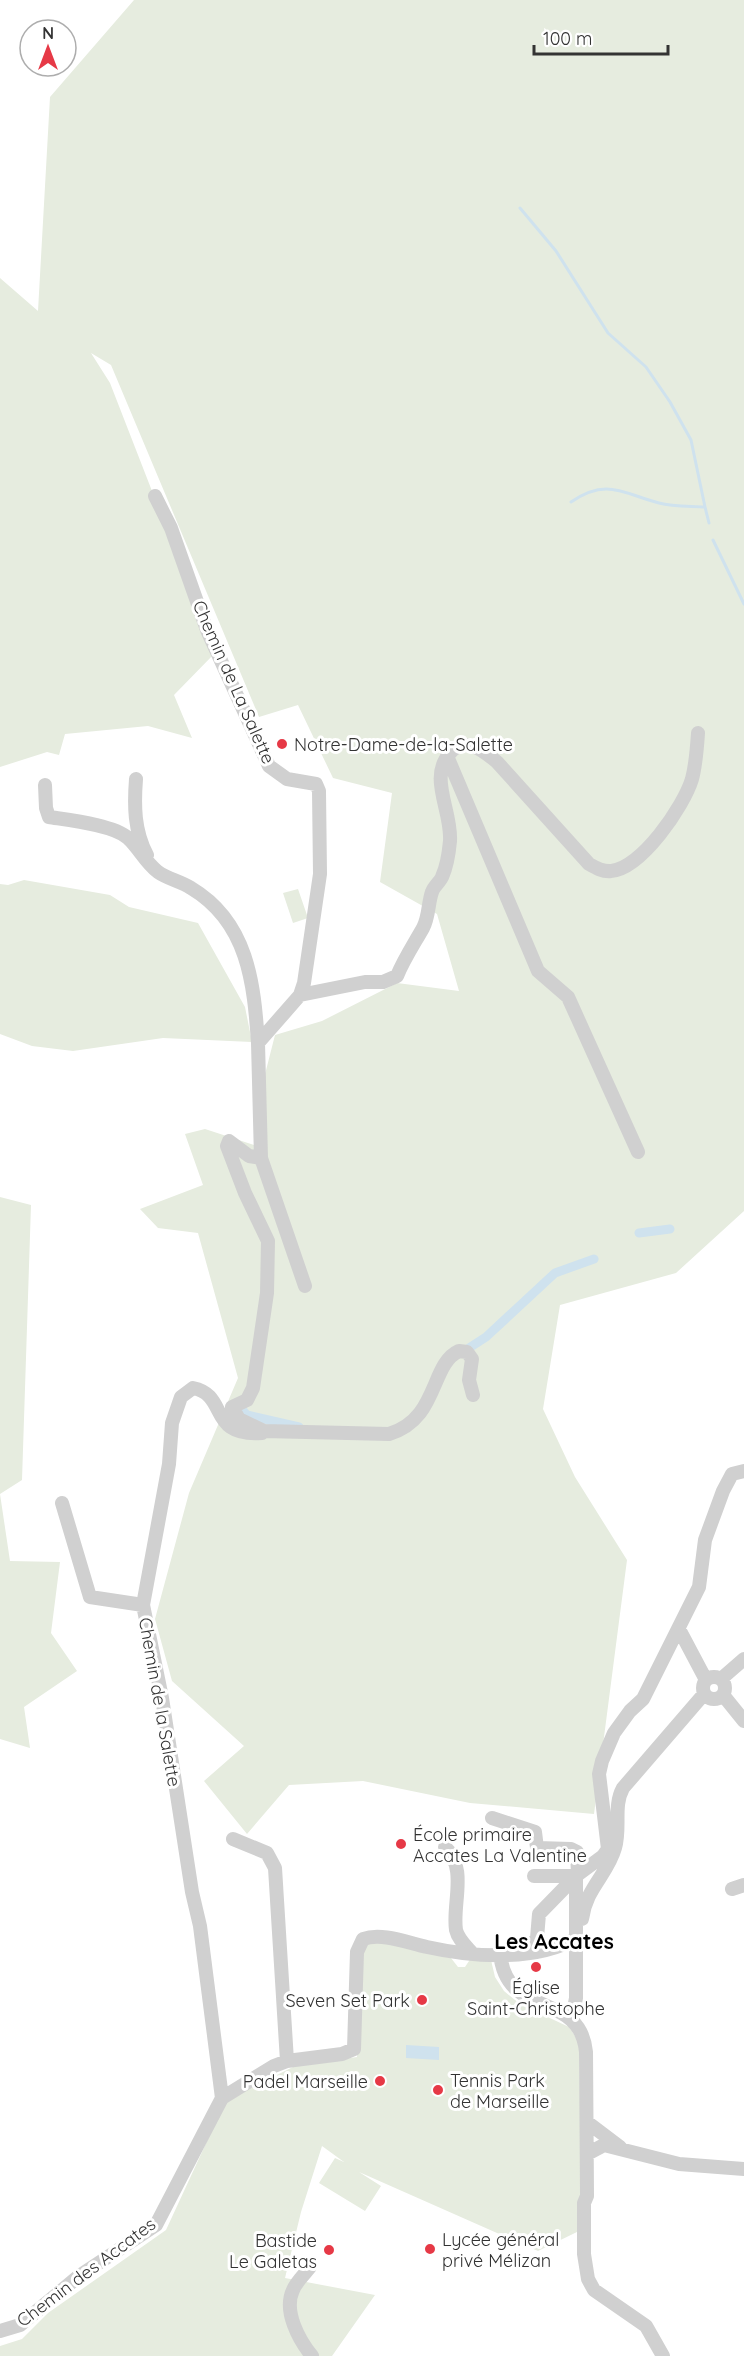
<svg xmlns="http://www.w3.org/2000/svg" width="744" height="2356" viewBox="0 0 744 2356" font-family="Quicksand,sans-serif">
	<rect width="100%" height="100%" fill="#fff"/>
	<!-- green -->
	<path fill="#e6ecdf" d="M134 0H744V1211L676 1273 560 1305 543 1409 575 1477 627 1560 594 1814 470 1803 363 1781 289 1785 247 1834 204 1781 244 1746 172 1681 155 1619 189 1493 238 1378 198 1233 158 1228 140 1209 203 1185 185 1134 205 1129 254 1145 261 1090 275 1035 322 1021 397 983 459 991 437 914 380 882 392 793 333 778 298 705 259 717 111 365 91 353 110 383 215 653 174 695 192 738 148 726 65 734 59 755 47 752 0 767V278L38 311 50 97Z
		M24 880 110 895 129 907 198 923 245 1007 252 1042 163 1038 73 1051 32 1046 0 1034V884L8 885Z
		M298 889 308 918 293 923 283 893Z
		M0 1197 31 1205 22 1480 0 1494 10 1561 60 1562 51 1633 77 1671 24 1707 30 1748 0 1739Z
		M377 1940 443 1955 451 1958 458 1967H465L471 1958 491 1960 495 1977 504 1991 520 2004 569 2027 579 2042 582 2216 579 2231 538 2251 359 2172 381 2186 365 2211 319 2183 335 2158 344 2162 322 2146 301 2212 285 2278 375 2295 332 2356H0V2346L22 2339 48 2313 166 2230 226 2100 295 2066 357 2057 363 1951 366 1945Z"/>
	<!-- water -->
	<path fill="#cfe2ee" d="M406 2045 439 2047V2060L406 2058Z"/>
	<g fill="none" stroke-linecap="round" stroke-linejoin="round">
		<!-- stream -->
		<path stroke="#cfe2ee" stroke-width="3" d="M520 208 556 251 608 333 646 367 670 402 691 440 705 507
			M571 502C607 477 624 494 659 503 673 507 690 506 705 507L709 523
			M713 540 744 604"/>
		<!-- canal -->
		<path stroke="#cfe2ee" stroke-width="9" d="M639 1233 670 1229
			M469 1348 486 1337 555 1273 594 1259
			M236 1403 247 1415 299 1427"/>
		<!-- minor -->
		<path stroke="#d0d0d0" stroke-width="14" d="M155 496 171 528 207 630 269 766 287 779 316 784 319 791 320 874 304 983 300 995 258 1043 261 1158 249 1156 229 1141 227 1146 245 1193 268 1241 267 1293 253 1388 247 1400 232 1407 239 1419 264 1431 262 1433C207 1437 229 1395 193 1388L181 1397 172 1423 169 1464 143 1605 162 1698 192 1892 200 1926 222 2098
			M447 756 538 971 568 997 638 1152
			M136 779C134 805 134 831 147 855
			M45 785 46 808 49 817C68 820 114 825 128 838 139 848 145 862 158 872 168 879 180 881 191 888 248 922 254 983 258 1043
			M300 995 365 982H383L397 976C404 959 414 944 423 928 429 917 428 903 432 892 434 886 440 882 442 877 447 866 449 852 450 841 452 810 428 778 450 753 465 735 484 751 497 762L589 864C596 868 603 872 611 871 641 869 684 806 692 779 696 764 697 748 698 733
			M261 1158 305 1286
			M264 1431 389 1434C439 1419 430 1364 459 1351L467 1352 472 1359 469 1380 473 1395
			M62 1503 90 1597 143 1605
			M679 1629 706 1680
			M703 1688a11 11 0 1 1 22 0a11 11 0 1 1-22 0Z
			M721 1679 744 1659
			M723 1695 744 1721
			M492 1818 535 1832 537 1848 571 1849 577 1852 578 1874
			M233 1839 267 1853 275 1868 287 2061
			M445 1847C468 1868 452 1904 456 1930 458 1939 466 1946 472 1953
			M534 1876H576
			M732 1889 744 1885
			M582 1919C586 1888 608 1874 615 1848 621 1828 613 1806 623 1788L704 1694
			M500 1953C506 2021 580 1989 586 2052L587 2196 584 2203V2254L588 2279 594 2290 646 2326 663 2356
			M524 1953 537 1938 539 1914 576 1876
			M572 2018 576 1998V1876L603 1856 608 1849 599 1774 602 1761 614 1733 630 1711 643 1699 699 1587 705 1540 723 1491 732 1474 744 1471
			M587 2122 620 2147
			M587 2154 604 2145 679 2164 744 2169
			M310 2267C305 2274 296 2282 293 2290 283 2311 299 2340 312 2356
			M0 2331 20 2325 79 2276 156 2225 222 2098 274 2066 287 2061 342 2054 354 2049 357 1952 363 1939C382 1932 408 1943 427 1947 472 1957 535 1962 577 1938"/>
	</g>
	<!-- markers -->
	<g fill="#e63946" stroke="#fff" stroke-width="2">
		<circle cx="282" cy="744" r="6"/>
		<circle cx="401" cy="1844" r="6"/>
		<circle cx="536" cy="1967" r="6"/>
		<circle cx="422" cy="2000" r="6"/>
		<circle cx="380" cy="2081" r="6"/>
		<circle cx="438" cy="2090" r="6"/>
		<circle cx="430" cy="2249" r="6"/>
		<circle cx="329" cy="2250" r="6"/>
	</g>
	<g text-anchor="middle" dominant-baseline="central" stroke-width="6" stroke-linejoin="round" paint-order="stroke">
		<!-- street labels -->
		<g font-size="18" fill="#333" stroke="#fff">
			<text transform="translate(234 682) rotate(66)">Chemin de La Salette</text>
			<text transform="translate(160 1702) rotate(80)">Chemin de la Salette</text>
			<text transform="translate(86 2272) rotate(-37)">Chemin des Accates</text>
		</g>
		<!-- poi labels -->
		<g font-size="18" fill="#333" stroke="#fff" text-anchor="start">
			<text x="294" y="744">Notre-Dame-de-la-Salette</text>
			<text x="413" y="1834">École primaire<tspan x="413" dy="21">Accates La Valentine</tspan></text>
			<text x="536" y="1987" text-anchor="middle">Église<tspan x="536" dy="21">Saint-Christophe</tspan></text>
			<text x="410" y="2000" text-anchor="end">Seven Set Park</text>
			<text x="450" y="2080">Tennis Park<tspan x="450" dy="21">de Marseille</tspan></text>
			<text x="368" y="2081" text-anchor="end">Padel Marseille</text>
			<text x="442" y="2239">Lycée général<tspan x="442" dy="21">privé Mélizan</tspan></text>
			<text x="317" y="2240" text-anchor="end">Bastide<tspan x="317" dy="21">Le Galetas</tspan></text>
		</g>
		<!-- quarter labels -->
		<g font-size="21" font-weight="bold" fill="#000" stroke="#fff">
			<text x="554" y="1941">Les Accates</text>
		</g>
	</g>
	<!-- north arrow -->
	<g transform="translate(48 48)"><circle r="28" fill="#ffffff" stroke="#adadad" stroke-width="1.5"/>
	<path d="M0-4.5L10 22L0 15L-10 22Z" fill="#e63946"/>
	<text y="-9" font-size="16" font-weight="bold" text-anchor="middle" fill="#333333">N</text>
	</g>
	<!-- scale -->
	<path d="M534 45v9h134v-9" fill="none" stroke="#333333" stroke-width="3"/>
	<text x="543" y="45" font-size="18" fill="#333333" stroke="#ffffff" stroke-width="4.5" paint-order="stroke">100 m</text>
</svg>
